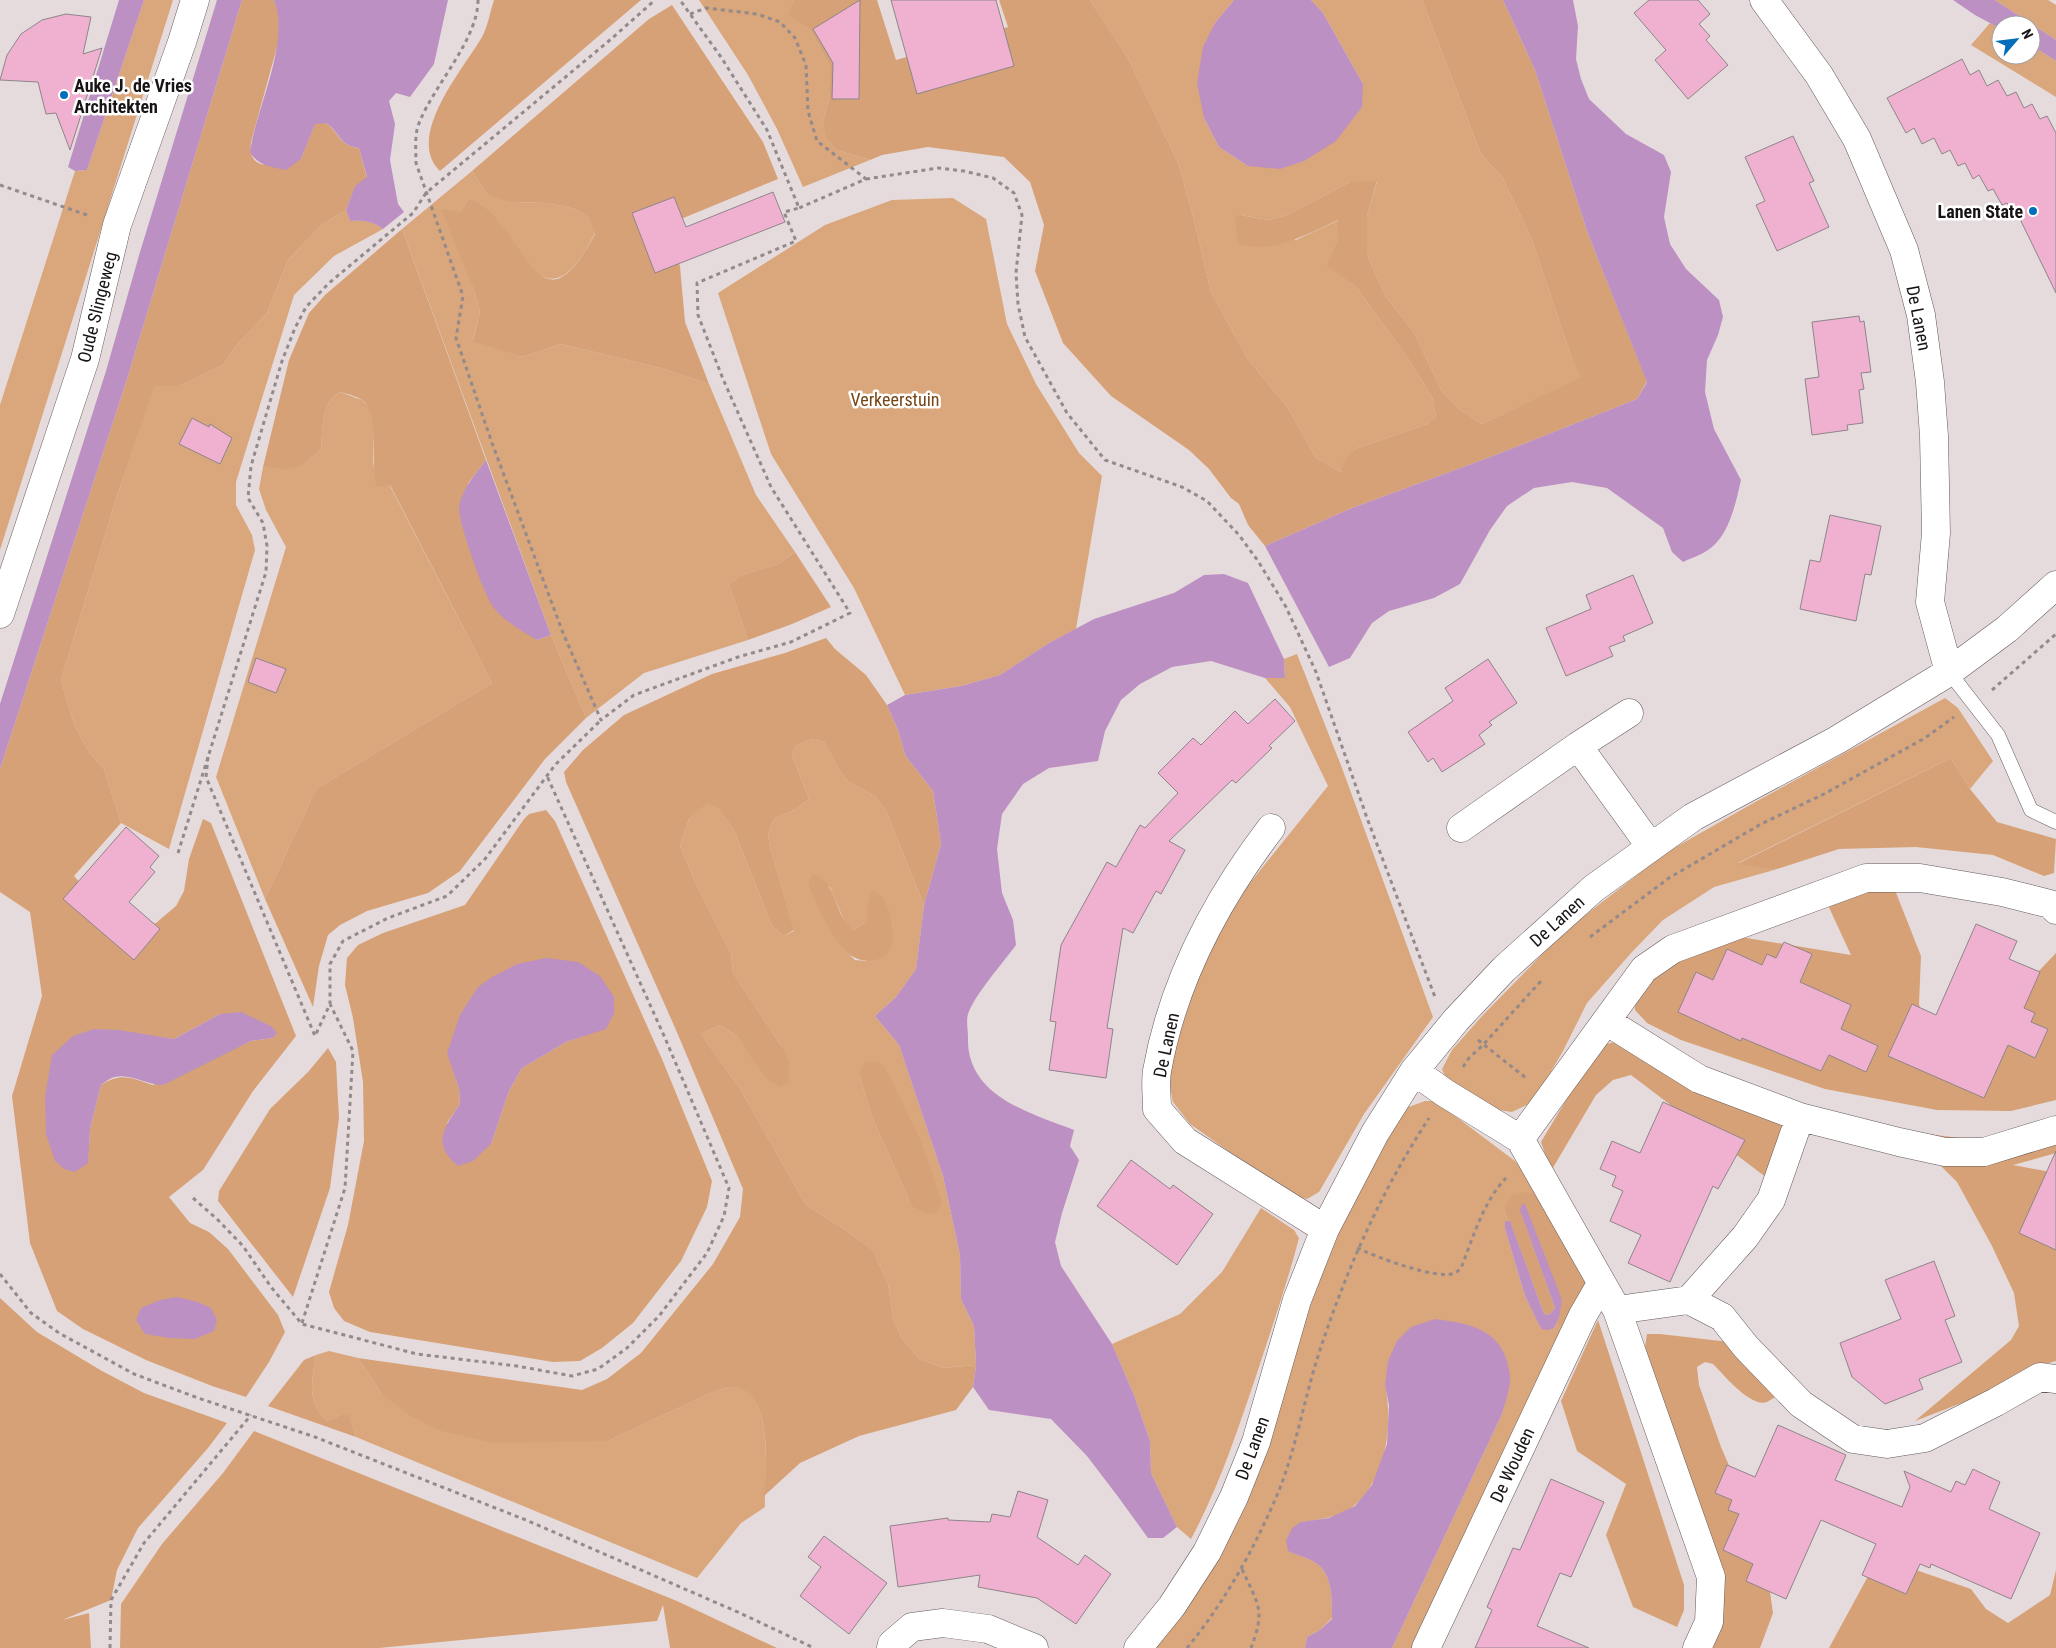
<svg xmlns="http://www.w3.org/2000/svg" width="2056" height="1648" viewBox="0 0 2056 1648" font-family="'Roboto Condensed',sans-serif">
	<rect width="100%" height="100%" fill="#e6dbdc"/>
	<!-- green -->
	<path fill="#daa67b" fill-rule="evenodd" d="M144 0H173L0 550V405L75 171 87 170Z
		M699 0H794L789 15 810 30 830 67V93L823 122 840 151 870 160 803 187 777 129 748 75Z
		M1090 0H1234L1215 23 1204 118 1219 147 1248 166 1363 84 1323 13 1311 0H1422L1481 154 1502 177 1531 237 1570 353 1582 377 1482 424 1459 409 1442 391 1413 331 1386 297 1367 255V216L1377 182H1350L1287 215 1268 220 1240 215 1296 240 1339 220 1338 238 1328 266 1356 287 1407 357 1432 397 1436 416 1427 424 1355 449 1341 472 1316 458 1288 408 1247 358 1211 292 1195 224 1179 165 1128 58Z
		M1995 0H2048L2056 5V40Z
		M1990 23 2001 29V55H2031V45L2056 61V97L1971 45Z
		M472 171 486 192 510 202 549 203 575 209 589 218 595 233C582 258 559 300 530 266 521 256 514 243 506 232 495 219 481 209 469 198L460 212 473 287 480 311 473 340 522 357 561 344 660 368 709 384 756 495 795 552 778 564 741 575 729 585 748 640 644 673 586 718 551 635 402 229Z
		M953 198 986 219 1007 324 1036 384 1079 453 1102 476 1076 629 1049 643 1000 675 961 686 905 695 854 588 771 454 718 293 825 225 892 200Z
		M346 210 350 221C364 220 372 221 383 229L334 256 294 295 236 482V505L252 535 255 550 169 849 121 823 104 769 89 752 74 724 61 680 116 499 155 385 179 386 223 365 238 343 267 313 288 260 323 224Z
		M340 392 362 400 368 406 374 418 373 462 377 486 389 484 492 683 316 789 265 899 216 777 286 547 266 510 259 489 263 467C296 470 296 472 321 449 323 430 321 402 340 392Z
		M1297 654 1342 768 1433 1017 1364 1114 1319 1192 1307 1199 1289 1194 1190 1124 1173 1102 1167 1073 1193 983 1233 904 1328 786 1290 707 1265 678H1285L1284 659Z
		M1945 698 1958 708 1993 761 1970 789 1951 758 1738 863 1774 870 1714 887 1663 920 1632 952 1587 1003 1563 1051 1533 1102 1512 1112 1485 1108 1447 1081 1442 1069 1452 1050 1483 1015 1566 930 1667 852 1757 801Z
		M811 739 824 742 841 773 849 782 876 797 886 811 924 905 916 969 896 997 875 1016 899 1045 943 1176 960 1255 961 1299 974 1326 976 1365 944 1368 919 1359 901 1337 894 1321 888 1284 873 1250 844 1229 806 1205 741 1090 701 1034 720 1025 737 1036 746 1048 782 1047 733 973 731 954 696 884 680 846 689 819 707 802 717 808 734 830 772 926 784 936 794 931 770 847 768 834 774 819 796 809 809 799 792 755 796 746ZM808 887H830L846 925 854 930 867 921V906V961L855 960 842 948ZM859 1073 912 1206 871 1115Z
		M1425 1101H1434L1443 1107 1515 1161 1543 1196 1504 1209 1508 1221 1505 1222V1229L1525 1296 1541 1329 1554 1328 1556 1324H1572L1417 1648H1392L1502 1414 1510 1377 1385 1385C1393 1424 1387 1476 1356 1504 1342 1517 1319 1520 1301 1522L1289 1551C1297 1555 1306 1557 1314 1562 1333 1572 1332 1600 1332 1618L1320 1630 1307 1637 1305 1648H1154L1205 1578 1240 1517 1262 1465 1312 1297 1337 1234 1392 1130 1406 1108Z
		M1261 1208 1294 1230 1299 1238C1287 1284 1271 1330 1256 1376 1237 1432 1219 1487 1191 1539L1177 1527 1151 1473 1150 1441 1134 1395 1112 1344 1180 1314 1222 1272Z
		M329 1351 358 1358 382 1394 567 1440 608 1441 715 1391C720 1390 725 1388 730 1387 777 1386 764 1478 765 1507L741 1523 697 1578 356 1437 349 1416 340 1415 327 1421C306 1403 312 1379 316 1355Z"/>
	<!-- forest -->
	<path fill="#d6a176" fill-rule="evenodd" d="M242 0H274L278 10 280 36 251 142C247 176 281 164 301 159L315 123H326C340 133 338 145 359 148L367 178 355 187 346 210 323 224 288 260 267 313 238 343 223 365 179 386H155L116 499 61 680 74 724 89 752 104 769 121 823 74 876 119 925 133 932 156 923 176 906 184 891 189 859 203 819 211 823 296 1036 253 1091 203 1170 169 1197 190 1223 209 1232 228 1249 278 1315 285 1332 269 1362 246 1397 212 1386 146 1360 83 1329 57 1311 30 1243 12 1096 42 996 30 912 0 892V769L128 376ZM220 1014 273 1038 251 1041 153 1085C130 1078 122 1072 101 1085L90 1129 88 1163 94 1029 174 1039Z
		M494 0H641L440 171C404 137 464 68 482 37 488 26 490 12 494 0Z
		M794 0H877L896 60 1008 27 999 0H1090L1128 58 1179 165 1195 224 1211 292 1247 358 1288 408 1316 458 1341 472 1343 464 1355 449 1427 424 1436 416 1432 397 1407 357 1356 287 1327 266 1338 238V220C1308 234 1273 254 1239 244L1234 218 1240 215 1268 220 1287 215 1350 182 1377 181 1367 216V255L1386 297 1413 331 1442 391 1459 409 1482 424 1581 377 1570 353 1531 237 1502 177 1481 154 1422 0H1503L1535 70 1588 234 1647 381 1637 399 1493 456 1352 508 1265 546 1248 525 1239 504 1231 498 1209 469 1189 450 1111 396 1063 343 1035 271 1044 225 1030 182 1004 157 928 147 882 155 870 160 840 151 827 139 823 122 830 93V67L810 30 788 15Z
		M672 5 763 142 778 179 664 226 680 266 685 322 709 384 660 368 561 344 522 357 473 341 480 311 473 287 441 209 460 212 469 198C476 203 485 207 491 213 531 254 545 328 595 234L589 218 575 209 549 203 510 202 494 197 486 192 472 171 649 19Z
		M402 229 486 460 469 482 459 509 466 539 485 589 537 640 551 635 586 718 545 759 460 871 428 893 367 911 340 925 328 935 319 966 313 1007 265 899 316 789 492 683 390 485 377 487C369 463 381 413 362 400 356 396 347 394 340 392 321 402 323 430 321 449 296 472 296 471 263 467L289 360 309 313 325 295Z
		M795 552 831 607 792 624 748 640 729 585 741 575 778 564Z
		M826 638 835 649 866 675 887 705 898 730 905 755 933 791 941 844 924 905 886 811 876 797 849 782 841 773 824 742 811 739 796 746 792 755 809 799 796 809 774 819 768 834 770 847 794 930 784 936 772 926 734 830 717 808 707 803 689 819 680 846 696 884 731 954 733 973 782 1047 789 1062V1082L780 1087 766 1078 737 1036 720 1025 701 1034 741 1090 806 1205 844 1229 873 1250 888 1284 894 1321 901 1337 919 1359 944 1368 976 1365 973 1387 956 1410 859 1436 800 1463 764 1496C766 1468 774 1387 730 1387 725 1388 720 1390 715 1391L608 1441 493 1443 438 1430 409 1415 382 1394 358 1358 582 1390 607 1379 641 1353 713 1264 740 1217 743 1189 676 1030 566 782 564 772 583 750 624 715 712 674 785 653Z
		M1951 758 1970 789 1997 822 2056 839 2054 873 2044 876 1993 855 1916 847 1839 849 1774 870 1737 864Z
		M546 810 555 821 662 1059 712 1181 707 1207 681 1261 633 1323 602 1348 580 1361 553 1362 370 1332 344 1321 334 1308 329 1292 348 1225 364 1141 363 1082 353 1018 345 985 347 958 358 945 383 933 465 905 524 819 529 814ZM606 1028 566 1042 522 1068 509 1091 491 1144 447 1123 460 1104 459 1089 448 1053Z
		M812 874C839 881 833 917 854 930L867 921V906L872 890C875 892 879 894 881 896 890 905 896 938 891 948 880 967 854 963 842 948 829 931 818 906 808 887Z
		M1889 875 1921 956 1919 1004 1925 1026 1953 1061 2056 953V1100L2011 1111 1937 1110 1825 1089 1681 1040 1647 1023 1635 1010 1634 993 1698 930 1851 955 1820 888Z
		M1620 1040 1783 1118 1780 1140 1767 1178 1631 1075 1613 1080 1596 1095 1551 1171 1541 1142 1598 1047Z
		M328 1048 336 1062 339 1118 330 1188 293 1297 218 1201 219 1191 270 1109 308 1072Z
		M866 1061 878 1062 885 1067 921 1141 942 1203 936 1213 926 1214 912 1206 871 1115 859 1073Z
		M2056 1128V1153L2013 1165 2056 1173V1361L2045 1364 1977 1397 1915 1421 2011 1340 2019 1326 2014 1293 1992 1246 1957 1182 1917 1142 1913 1132 1998 1143Z
		M1525 1192 1543 1196 1590 1285 1572 1324H1556L1559 1318 1520 1210 1555 1308 1550 1314 1546 1315 1543 1311 1510 1222 1508 1221 1504 1209 1512 1195Z
		M0 1298 37 1332 102 1371 144 1393 227 1423 208 1448 138 1528 117 1570 111 1600 62 1620 89 1613 91 1648H0Z
		M1598 1320 1684 1585V1610L1677 1627 1633 1607 1606 1535 1626 1484 1577 1451 1561 1401Z
		M1647 1334H1660L1738 1343 1790 1385C1783 1391 1775 1398 1767 1402 1751 1408 1724 1375 1713 1364L1705 1362 1697 1367 1699 1385 1721 1447 1741 1493 1769 1585 1773 1613 1760 1648H1709L1700 1519 1645 1347Z
		M316 1355C312 1379 306 1403 327 1421L340 1415H349L356 1437 268 1406 304 1360Z
		M254 1431 677 1601 777 1648H670L663 1605 657 1621 379 1648H120L121 1604 162 1544 223 1473Z
		M1890 1561 1971 1589 1986 1609 2008 1623 2050 1595 2056 1570V1648H1829L1873 1567Z"/>
	<!-- water -->
	<path fill="#bc90c2" d="M119 0H144L87 170 75 171 68 167Z
		M217 0H242L128 376 0 769V704L106 371 140 252Z
		M274 0H448L434 64 410 97 396 93 389 101 395 124 390 160 398 204 404 212 383 229C372 221 364 220 350 221L346 210 355 186 367 177 359 148C338 145 341 133 326 123L315 124 301 159 286 170C271 167 258 166 250 152 256 108 291 41 274 0Z
		M1234 0H1311L1323 13 1363 84 1362 107 1336 141 1304 161 1280 169 1248 166 1219 147 1204 118 1197 83 1203 47 1215 23Z
		M1503 0H1573L1578 26 1576 59 1581 79 1589 99 1626 134 1664 155 1671 172 1664 217 1670 244 1686 269 1719 300 1723 317 1718 335 1707 360 1705 392 1714 429 1741 480C1736 502 1729 537 1708 550 1701 555 1691 558 1683 562L1672 552 1663 528 1607 488 1572 482 1534 488 1507 506 1490 530 1460 584 1434 598 1389 611 1372 623 1350 658 1329 667 1265 546 1352 508 1493 456 1637 399 1647 382 1588 234 1535 70Z
		M1953 0H1995L2056 40V61L2031 45V25H2001V29L1975 15Z
		M486 460 551 635 537 640C522 631 505 622 494 608 484 595 460 527 459 510 459 493 476 473 486 460Z
		M1224 574 1248 583 1284 659 1285 678H1265L1211 661 1172 667 1140 684 1121 700 1105 731 1098 761 1049 768 1023 784 1002 814 997 849 1002 893 1013 920 1016 945C1003 963 975 994 968 1014 966 1021 968 1030 968 1037 966 1096 1030 1113 1074 1130L1070 1146 1079 1160 1062 1213 1055 1242 1061 1266 1112 1344 1134 1395 1150 1441 1151 1473 1177 1527 1163 1538H1148L1119 1498 1087 1456 1051 1419 989 1410 973 1387 976 1365 974 1326 961 1299 960 1255 943 1176 899 1045 875 1016 896 997 916 969 924 905 941 844 933 791 905 755 898 730 887 705 905 695 961 686 1000 675 1049 643 1094 619 1174 593 1204 575Z
		M546 958 578 962 600 976 614 997V1013L606 1029 566 1042 522 1068 509 1091 491 1144 473 1161 458 1166C431 1144 444 1128 460 1104L459 1089 447 1053 460 1015 478 987 492 977 517 964Z
		M241 1012 271 1026 277 1033 273 1038 251 1041 163 1085C147 1085 130 1073 115 1077 110 1078 105 1082 101 1085L90 1129 88 1163 75 1172 64 1169 55 1161 46 1134 45 1096 52 1055 73 1036 94 1029 119 1030 174 1039 220 1014Z
		M1522 1204H1525L1562 1300 1559 1318 1554 1328 1548 1330 1541 1329 1525 1296 1505 1229V1221H1510L1543 1311 1546 1315 1550 1314 1555 1308 1520 1210Z
		M177 1297 198 1302 211 1308 217 1320 214 1331 195 1339 169 1338 145 1334 136 1320 141 1308 160 1300Z
		M1435 1319C1473 1324 1505 1330 1510 1376 1511 1387 1505 1403 1502 1414L1392 1648H1305L1307 1637 1320 1630 1332 1619C1332 1600 1333 1572 1314 1562 1306 1557 1297 1555 1288 1551L1286 1541 1292 1528 1301 1522 1329 1518 1355 1506 1372 1485 1387 1444 1389 1405 1385 1386 1388 1361 1397 1341 1411 1327Z"/>
	<!-- building -->
	<path fill="#f0b1d1" stroke="#8d8589" d="M860 0 859 99H832L833 63 813 29Z
		M891 0H996L1014 66 917 94Z
		M1649 0H1698L1710 14 1699 24 1710 36 1706 40 1728 65 1688 99 1655 60 1666 50 1634 13Z
		M66 14 91 17 83 54 102 48 70 150 56 113 46 114 38 82 0 80 7 55 21 34 42 20Z
		M1962 59 1970 75 1979 70 1987 86 1998 80 2007 96 2016 92 2024 108 2032 104 2040 119 2047 116 2056 133V293L2019 217 2015 218 2007 203 2002 205 1993 189 1988 191 1979 175 1973 179 1965 163 1958 166 1950 150 1942 154 1934 138 1922 144 1914 128 1906 133 1887 98Z
		M1793 136 1814 181 1809 183 1829 227 1777 251 1756 205 1765 201 1745 157Z
		M773 192 785 222 655 273 632 213 674 197 686 227Z
		M1859 316 1860 322 1864 321 1871 372 1861 373 1864 389 1859 390 1863 423 1847 425 1848 430 1812 435 1805 379 1819 377 1812 322Z
		M192 418 209 427 210 424 232 438 220 464 179 444Z
		M1830 515 1881 526 1871 575 1865 574 1856 621 1800 609 1810 560 1820 562Z
		M1633 575 1653 623 1623 636 1625 641 1609 647 1613 656 1566 676 1546 628 1591 609 1586 595Z
		M256 658 286 669 276 693 248 682Z
		M1488 659 1517 703 1489 722 1492 725 1479 735 1485 744 1442 772 1433 758 1428 762 1408 732 1453 701 1445 688Z
		M1275 699 1295 721 1269 746 1272 748 1236 783 1232 780 1169 841 1185 850 1161 894 1156 891 1133 933 1123 928 1107 1028 1113 1029 1106 1078 1049 1070 1056 1022 1050 1021 1061 945 1107 862 1116 867 1140 825 1145 828 1178 793 1158 773 1193 738 1201 745 1235 711 1248 724Z
		M126 827 159 856 150 867 155 872 129 902 160 929 134 960 63 899Z
		M1976 924 2017 941 2009 959 2040 972 2024 1008 2035 1013 2031 1022 2048 1029 2035 1058 2008 1045 1984 1098 1888 1056 1912 1004 1936 1015Z
		M1784 942 1812 954 1800 982 1851 1005 1841 1029 1878 1046 1866 1072 1829 1055 1821 1071 1742 1038 1741 1041 1678 1012 1696 972 1713 980 1727 949 1762 965 1767 954 1776 958Z
		M1663 1102 1745 1140 1718 1189 1713 1186 1670 1282 1628 1263 1641 1235 1610 1221 1623 1191 1612 1186 1616 1176 1600 1169 1612 1141 1640 1153Z
		M2056 1151V1250L2019 1233Z
		M1131 1160 1170 1189 1173 1185 1213 1214 1177 1265 1097 1206Z
		M1934 1261 1955 1316 1945 1320 1962 1362 1919 1379 1923 1389 1885 1404 1852 1377 1840 1343 1901 1319 1885 1280Z
		M1778 1425 1846 1455 1835 1480 1902 1507 1910 1487 1904 1471 1951 1492 1956 1481 1965 1485 1973 1469 2000 1482 1989 1509 2040 1533 2011 1599 1931 1564 1930 1568 1920 1564 1906 1594 1862 1575 1876 1544 1821 1520 1786 1599 1746 1581 1753 1564 1723 1550 1739 1514 1728 1510 1732 1500 1715 1493 1727 1465 1755 1477Z
		M1551 1479 1604 1502 1571 1577 1560 1573 1537 1626 1589 1648H1475L1492 1610 1487 1607 1513 1548 1520 1550Z
		M1018 1491 1048 1500 1037 1537 1078 1565 1085 1555 1111 1574 1076 1624 1037 1598 978 1587 980 1575 898 1587 890 1526 948 1518V1520L990 1522 992 1514 1010 1517Z
		M824 1536 887 1583 849 1634 800 1596 821 1567 808 1557Z"/>
	<g fill="none" stroke-linecap="round" stroke-linejoin="round">
		<!-- lane casing -->
		<g stroke="#635a5b" stroke-width="15">
			<path id="lane" d="M1949 672 1998 735 2031 810 2056 822"/>
		</g>
		<!-- street casing -->
		<g stroke="#635a5b" stroke-width="29">
			<path id="street" d="M1764 0 1819 75 1857 139 1904 250 1921 315 1930 382 1934 436 1936 533 1930 602 1949 672
				M0 614 85 359 117 225 182 42 195 0
				M1578 746 1651 847
				M1271 828C1216 900 1173 981 1157 1071 1155 1083 1157 1096 1157 1109L1185 1141 1325 1229
				M1461 828 1578 746 1629 713
				M1606 1021 1699 1079 1800 1117 1899 1142 1945 1152H1984L2056 1130
				M1414 1071 1445 1093 1520 1139 1617 1310 1711 1577 1709 1622 1697 1648
				M1520 1139 1644 969 1673 949 1866 878H1920L2002 892 2050 904 2056 910
				M1689 1300 1745 1237 1771 1200 1800 1117
				M1617 1310 1689 1300 1722 1317 1746 1347 1801 1404 1853 1439 1887 1444 1925 1438 1996 1402 2040 1377 2056 1379
				M891 1648 892 1644 912 1627 943 1623 988 1629 1034 1648
				M1138 1648 1172 1606 1207 1552 1234 1497 1256 1442 1297 1300 1325 1229 1375 1133 1414 1071 1456 1020 1504 969 1594 888 1693 817 1837 740 1949 672 2007 629 2056 585
				M1426 1648 1583 1315 1601 1284"/>
		</g>
		<!-- path -->
		<path stroke="#928a8b" stroke-width="3" stroke-dasharray="4 4" stroke-linecap="butt" d="M478 0C478 39 435 84 420 121 414 133 416 149 416 163L463 296 456 338 492 443 563 633 601 720 634 695 738 657 791 642 850 613 771 487 723 379 698 315 697 283 796 241 784 212 799 208 767 130 721 57 680 0
			M690 14 706 8 757 14 780 22 795 38 806 65 808 111 817 141 866 179 799 208
			M866 179 938 168 964 171 993 178 1014 193 1022 215 1016 273 1018 304 1025 337 1067 413 1105 460 1182 487 1207 501 1239 535 1258 561 1286 607 1316 672 1367 818 1435 997
			M0 185 87 215
			M1992 690 2056 634
			M208 757 206 777 315 1036 330 1004V964L343 941 388 918 447 896 485 859 555 765 601 720
			M178 853 266 572 267 546 263 523 248 498 251 466 282 361 295 328 306 307 329 283 413 213 426 193 610 40 655 0
			M1590 937 1669 878 1761 824 1824 794 1925 738 1954 717
			M1478 1040 1526 1078
			M1463 1067 1469 1058 1483 1045 1541 981
			M193 1198 217 1219 243 1246 271 1287 302 1324 417 1354 517 1366 572 1376 598 1369 627 1348 659 1316 707 1253 724 1216 729 1188 665 1038 547 776
			M1357 1248C1374 1256 1438 1281 1455 1273 1457 1272 1459 1270 1461 1268 1473 1238 1483 1202 1506 1178
			M0 1274 31 1313 59 1333 134 1374 198 1398 315 1437 526 1520 740 1613 814 1648
			M302 1323 345 1188 353 1051 330 1004
			M1242 1569C1258 1605 1266 1609 1251 1648
			M110 1648 111 1600 144 1543 251 1415
			M1187 1648C1225 1602 1257 1544 1280 1488 1297 1444 1305 1395 1320 1350 1347 1268 1382 1190 1429 1118"/>
		<!-- lane -->
		<use href="#lane" stroke="#fff" stroke-width="14"/>
		<!-- street -->
		<use href="#street" stroke="#fff" stroke-width="28"/>
	</g>
	<!-- markers -->
	<g fill="#026eba" stroke="#fff" stroke-width="2">
		<circle cx="64" cy="95" r="5"/>
		<circle cx="2033" cy="211" r="5"/>
	</g>
	<g text-anchor="middle" dominant-baseline="central" stroke-width="5" stroke-linejoin="round" paint-order="stroke">
		<!-- poi labels -->
		<g font-size="18" font-weight="bold" fill="#181415" stroke="#fff" text-anchor="start">
			<text x="74" y="85">Auke J. de Vries<tspan x="74" dy="21">Architekten</tspan></text>
			<text x="2023" y="211" text-anchor="end">Lanen State</text>
		</g>
		<!-- street labels -->
		<g font-size="18" fill="#181415" stroke="#fff">
			<text transform="translate(97 307) rotate(-76)">Oude Slingeweg</text>
			<text transform="translate(1919 318) rotate(79)">De Lanen</text>
			<text transform="translate(1557 921) rotate(-42)">De Lanen</text>
			<text transform="translate(1166 1045) rotate(-78)">De Lanen</text>
			<text transform="translate(1252 1448) rotate(-70)">De Lanen</text>
			<text transform="translate(1512 1465) rotate(-65)">De Wouden</text>
		</g>
		<!-- park labels -->
		<g font-size="18" fill="#764513" stroke="#fff">
			<text x="895" y="399">Verkeerstuin</text>
		</g>
	</g>
	<!-- north arrow -->
	<g transform="translate(2016 40) rotate(62)"><circle r="24" fill="#ffffff" stroke="#a3a1a1"/>
	<path d="M0-4L9 19L0 12L-9 19Z" fill="#026eba"/>
	<text y="-8" font-size="14" font-weight="bold" text-anchor="middle" fill="#181415">N</text>
	</g>
</svg>
